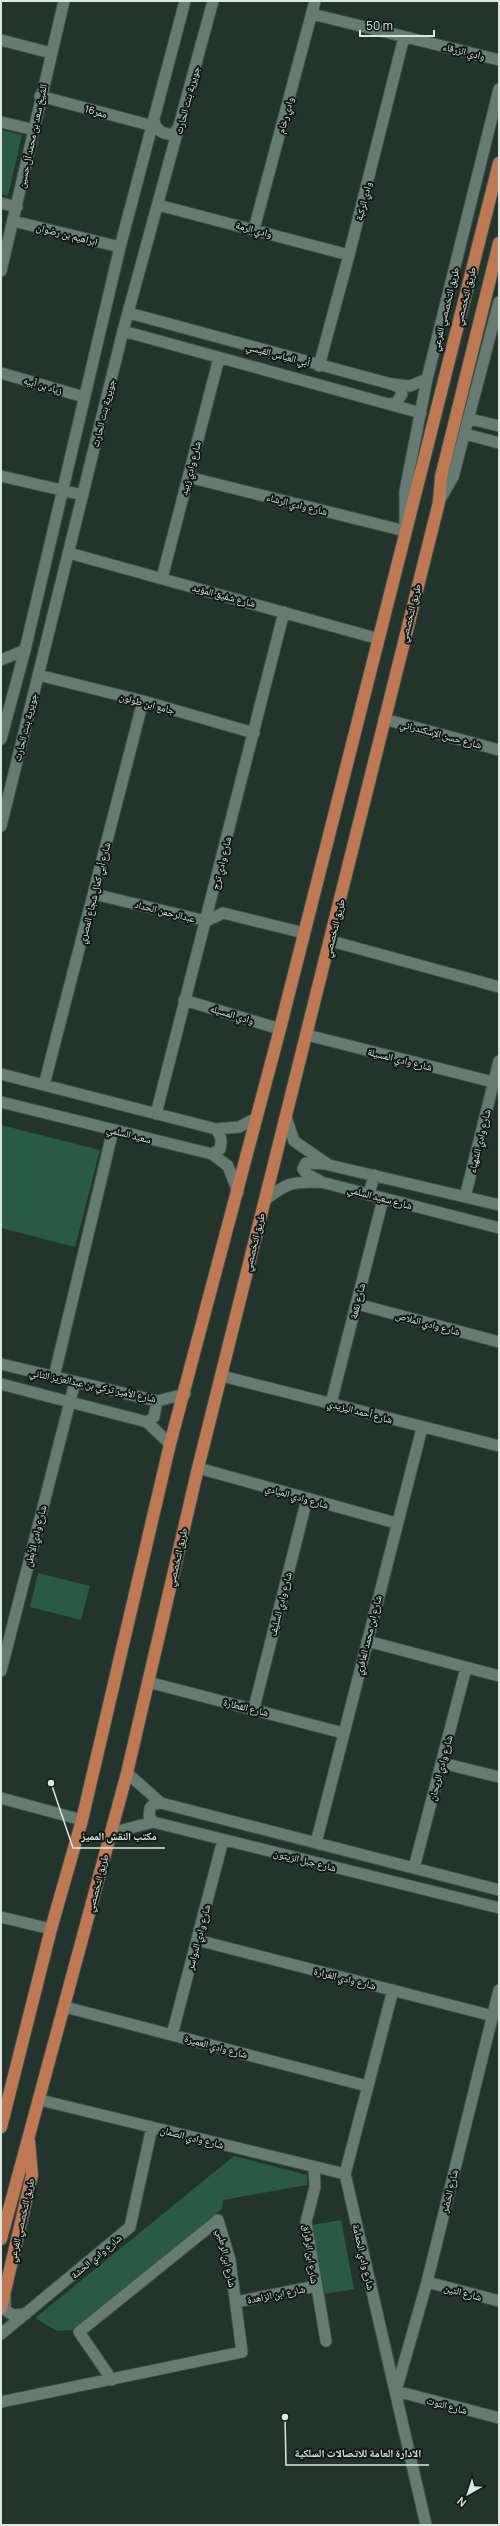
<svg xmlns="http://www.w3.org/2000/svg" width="500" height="2526" viewBox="0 0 500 2526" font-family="Manrope,'Noto Naskh Arabic',sans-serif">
	<rect width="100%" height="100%" fill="#22342c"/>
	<!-- green -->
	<path fill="#295a45" d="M1 130 22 135 8 196 1 194Z
		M1 1125 100 1150 75 1247 1 1228Z
		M38 1573 90 1586 81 1620 30 1607Z
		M234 2156 307 2175V2185L223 2200 222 2209 72 2330 57 2331 35 2318Z
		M341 2220 354 2289 325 2294 312 2225Z"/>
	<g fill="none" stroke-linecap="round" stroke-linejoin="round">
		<!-- minor casing -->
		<g stroke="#405149" stroke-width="13">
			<path id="minor" d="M312 14 499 60
				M1 40 51 53
				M40 96 153 126
				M154 121C156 130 163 135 173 134L180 126
				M1 122 35 130
				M1 203 17 207
				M158 205 349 255
				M13 221 120 247
				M254 229 315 1
				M1 271 64 1
				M129 313 391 384 410 386 427 379
				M123 331 421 413
				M319 366 349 255 404 37
				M1 373 84 397
				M389 404 397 402 402 394 400 388 392 384
				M470 419 499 426
				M465 434 499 443
				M1 476 83 495
				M188 477 405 531V491L427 379 499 89
				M439 501 453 477 499 302
				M69 553 379 639
				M162 578 219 358
				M1 660 25 650
				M38 675 143 701 254 733
				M384 719 499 750
				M1 739 25 650 120 247 185 1
				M1 826 123 331 213 1
				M94 894 206 921 223 913 304 933
				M331 941 499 987
				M184 1000 280 1029
				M307 1035 493 1082
				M1 1074 216 1129 239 1127 256 1118
				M44 1085 143 701
				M1 1102 212 1154 228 1166 238 1192
				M156 1114 284 612
				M286 1117 294 1141 329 1165 499 1205
				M212 1154 220 1149C222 1140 221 1136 216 1129
				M320 1181 307 1174 303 1169 306 1163 327 1164
				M369 1195 374 1175
				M465 1197 499 1061
				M264 1201C287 1182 292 1182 321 1182L499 1228
				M357 1304 499 1342
				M1 1364 157 1401 185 1394
				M222 1376 499 1446
				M54 1377 113 1130
				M1 1384 147 1422 170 1444
				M331 1403 383 1199
				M147 1422 154 1417 157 1401
				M198 1468 396 1523
				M367 1641 499 1676
				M1 1671 75 1382
				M148 1682 343 1733
				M254 1708 307 1499
				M442 1763 499 1777
				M127 1773 161 1803 499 1890
				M1 1798 82 1820
				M153 1822 149 1816 150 1808 154 1804 161 1803
				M111 1833 153 1822 499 1908
				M316 1843 422 1428
				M414 1868 466 1668
				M1 1917 51 1929
				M197 1940 493 2016
				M393 1990 345 2174 426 2525
				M499 1990 427 2282 396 2391 499 2418
				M65 2007 367 2086
				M172 2035 223 1840
				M40 2100 345 2174
				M314 2168 315 2187 306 2222 326 2341
				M427 2282 499 2301
				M5 2297V2310L13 2315 26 2314
				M236 2302 316 2286
				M1 2334 130 2227 152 2127
				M1 2402 242 2352 230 2260 218 2220 79 2332 112 2380"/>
		</g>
		<!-- major casing -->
		<g stroke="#405149" stroke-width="14">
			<path id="major" d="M1 2127 51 1929 82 1820 170 1444 280 1029 499 163
				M1 2239 127 1773 198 1468 439 502 441 477 499 243
				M1 2308 32 2175 29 2141"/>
		</g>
		<!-- minor -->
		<use href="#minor" stroke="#667b71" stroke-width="11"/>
		<!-- major -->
		<use href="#major" stroke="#be7954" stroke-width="12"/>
	</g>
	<g text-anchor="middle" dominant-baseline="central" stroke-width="4" stroke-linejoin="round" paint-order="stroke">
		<!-- street labels -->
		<g font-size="10" fill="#dbe6e1" stroke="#111a16">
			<text transform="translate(464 51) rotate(14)">وادي الزرقاء</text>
			<text transform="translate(187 100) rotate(-75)">جويرية بنت الحارث</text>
			<text transform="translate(96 111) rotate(15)">ممر16</text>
			<text transform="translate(285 115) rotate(-75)">وادي رخام</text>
			<text transform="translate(32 136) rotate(-78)">الشيخ سعد بن محمد آل حسين</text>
			<text transform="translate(363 201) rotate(-76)">وادي الركبة</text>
			<text transform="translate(254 229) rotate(15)">وادي الرمة</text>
			<text transform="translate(67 234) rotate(14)">ابراهيم بن رضوان</text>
			<text transform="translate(465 296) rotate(-76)">طريق التخصصي</text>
			<text transform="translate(445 309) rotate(-76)">طريق التخصصي الفرعي</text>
			<text transform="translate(278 354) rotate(15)">أبي العباس القيسي</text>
			<text transform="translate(43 385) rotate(16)">زياد بن أبيه</text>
			<text transform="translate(103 413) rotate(-76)">جويرية بنت الحارث</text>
			<text transform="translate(190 468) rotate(-75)">شارع وادي زبيد</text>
			<text transform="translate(297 504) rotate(14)">شارع وادي الرشاء</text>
			<text transform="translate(224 595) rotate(15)">شارع شفيق المؤيد</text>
			<text transform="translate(410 613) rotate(-76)">طريق التخصصي</text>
			<text transform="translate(147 703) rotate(15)">جامع ابن طولون</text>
			<text transform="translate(25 727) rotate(-76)">جويرية بنت الحارث</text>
			<text transform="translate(441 734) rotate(15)">شارع حسن الإسكندراني</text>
			<text transform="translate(221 863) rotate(-76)">شارع وادي ترج</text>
			<text transform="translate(94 893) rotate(-76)">شارع أبي كمال شجاع المصري</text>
			<text transform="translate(165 911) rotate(14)">عبدالرحمن الحداد</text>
			<text transform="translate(334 928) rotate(-76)">طريق التخصصي</text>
			<text transform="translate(232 1014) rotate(17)">وادي المسيله</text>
			<text transform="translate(400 1059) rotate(14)">شارع وادي المسيلة</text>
			<text transform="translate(129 1134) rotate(14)">سعيد السلمي</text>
			<text transform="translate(479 1141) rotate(-76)">شارع وادي الشهباء</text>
			<text transform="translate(380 1197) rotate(15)">شارع سعيد السلمي</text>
			<text transform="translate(254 1242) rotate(-76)">طريق التخصصي</text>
			<text transform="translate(357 1301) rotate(-76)">شارع نقعة</text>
			<text transform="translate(428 1323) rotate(15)">شارع وادي الملاص</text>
			<text transform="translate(93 1385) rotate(12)">شارع الأمير تركي بن عبدالعزيز الثاني</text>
			<text transform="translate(360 1411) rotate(15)">شارع أحمد اليزيدي</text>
			<text transform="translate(297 1496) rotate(16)">شارع وادي الميادي</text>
			<text transform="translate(35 1536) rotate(-76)">شارع وادي الأبطن</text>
			<text transform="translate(177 1557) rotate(-77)">طريق التخصصي</text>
			<text transform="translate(280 1604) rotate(-76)">شارع وادي السليف</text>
			<text transform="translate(368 1635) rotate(-76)">شارع ابن محمد العافري</text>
			<text transform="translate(246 1707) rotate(14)">شارع القطارة</text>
			<text transform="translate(440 1768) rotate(-75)">شارع وادي الريحان</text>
			<text transform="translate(305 1860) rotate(14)">شارع جبل الزيتون</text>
			<text transform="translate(97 1883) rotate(-75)">طريق التخصصي</text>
			<text transform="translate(198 1937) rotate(-75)">شارع وادي الدواسر</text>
			<text transform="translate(345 1978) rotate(14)">شارع وادي الغرارة</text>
			<text transform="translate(216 2046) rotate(15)">شارع وادي العميرة</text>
			<text transform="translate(192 2137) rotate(14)">شارع وادي الصمان</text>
			<text transform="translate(449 2191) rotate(-76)">شارع الخضر</text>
			<text transform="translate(21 2220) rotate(-77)">طريق التخصصي الفرعي</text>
			<text transform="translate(311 2254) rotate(82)">شارع ابن الرقراق</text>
			<text transform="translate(96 2256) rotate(-40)">شارع وادي الحشة</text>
			<text transform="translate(364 2257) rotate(77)">شارع وادي الحمامة</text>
			<text transform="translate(227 2258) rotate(78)">شارع ابن الرطبي</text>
			<text transform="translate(463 2292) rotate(15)">شارع التين</text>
			<text transform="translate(276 2294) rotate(-11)">شارع ابن الزاهدة</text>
			<text transform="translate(447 2405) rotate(15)">شارع التوت</text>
		</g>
	</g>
	<!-- callouts -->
	<path fill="none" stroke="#dbe6e1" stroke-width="1.5" d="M51 1783L73 1848H165M285 2417L286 2465H429"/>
	<g fill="#dbe6e1" stroke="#111a16" stroke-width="1.5">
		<circle cx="51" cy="1783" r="4"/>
		<circle cx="285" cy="2417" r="4"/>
	</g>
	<g font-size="11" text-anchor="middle" font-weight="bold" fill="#dbe6e1" stroke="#111a16" stroke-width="4" stroke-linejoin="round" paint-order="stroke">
		<text x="119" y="1840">مكتب النقش المميز</text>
		<text x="358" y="2457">الادارة العامة للاتصالات السلكية</text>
	</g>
	<!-- border -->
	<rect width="500" height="2526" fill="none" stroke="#dbe6e1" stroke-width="4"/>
	<!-- north arrow -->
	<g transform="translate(468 2494) rotate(219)" stroke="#111a16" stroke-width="3" paint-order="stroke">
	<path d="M0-3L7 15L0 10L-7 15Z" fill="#dbe6e1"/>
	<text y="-6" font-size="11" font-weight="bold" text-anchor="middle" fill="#dbe6e1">N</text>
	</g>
	<!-- scale -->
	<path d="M360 30v6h74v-6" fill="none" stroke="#dbe6e1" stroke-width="2"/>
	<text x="366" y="30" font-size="12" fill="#dbe6e1" stroke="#111a16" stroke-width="3" paint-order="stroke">50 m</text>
</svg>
